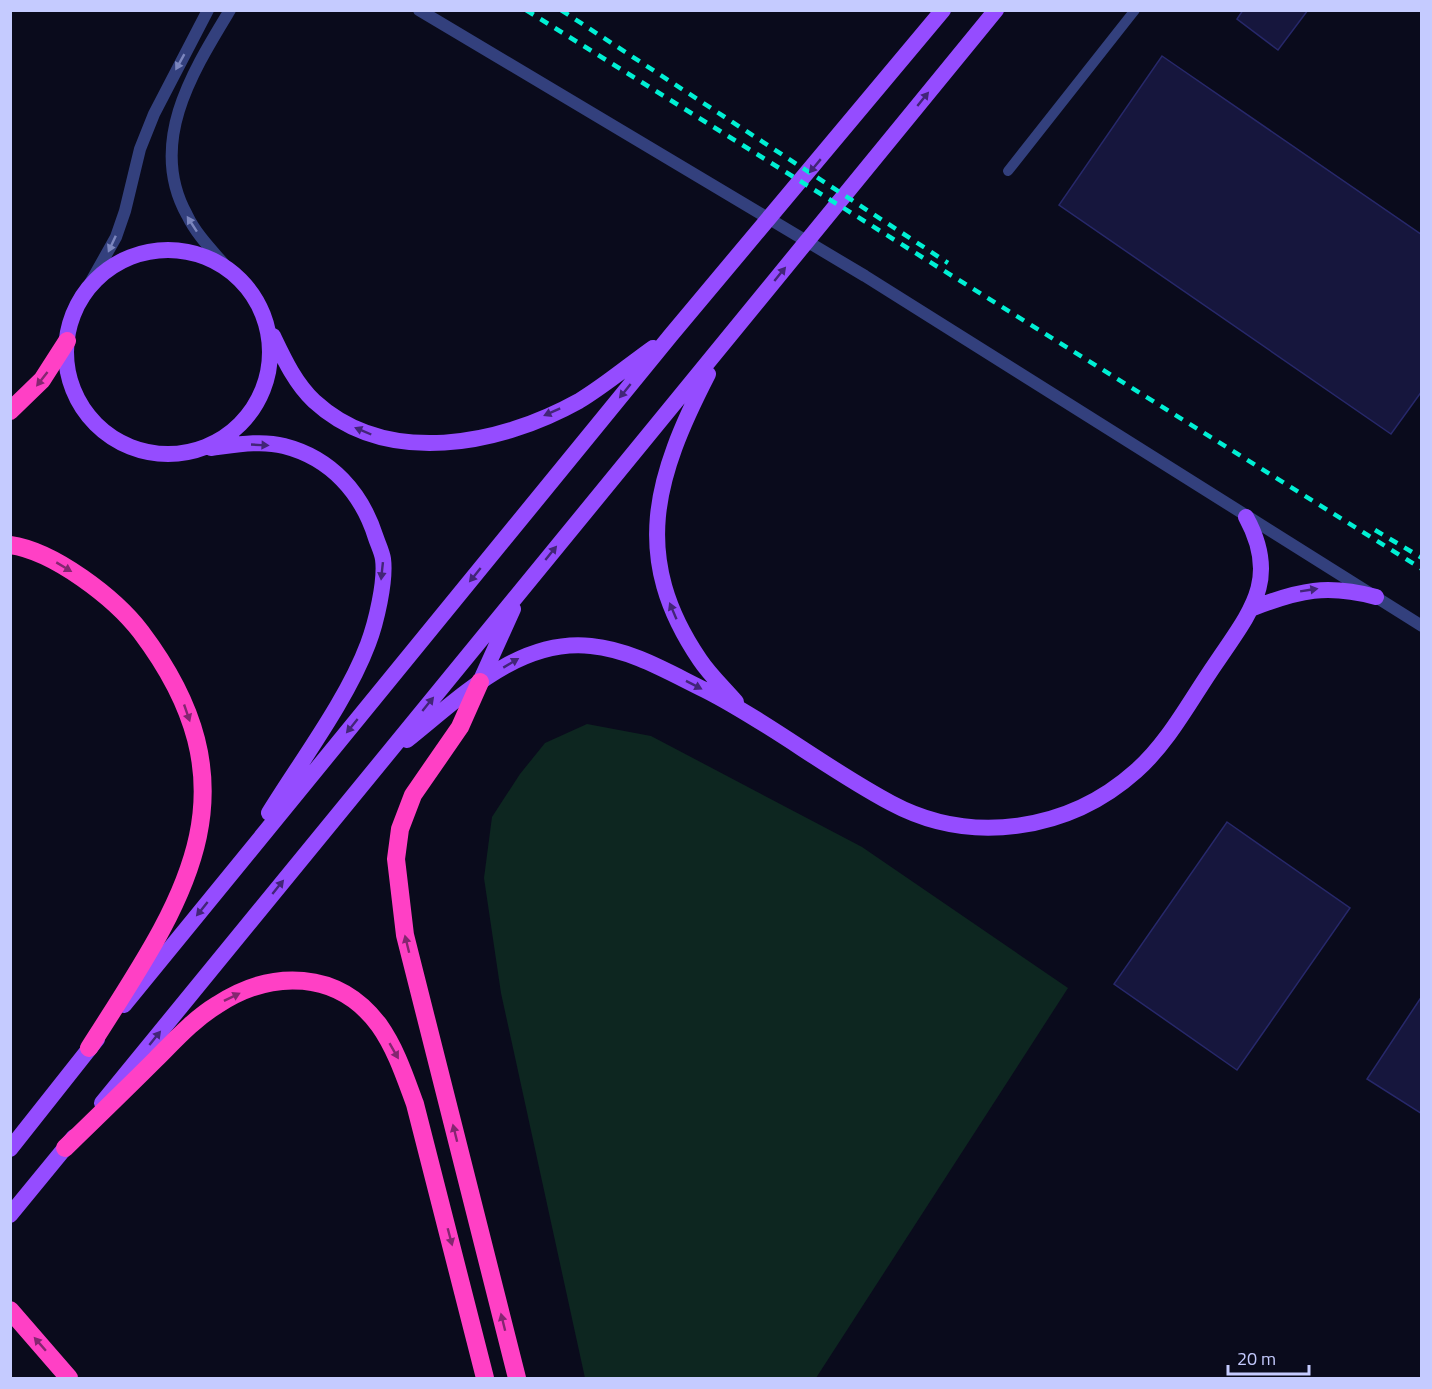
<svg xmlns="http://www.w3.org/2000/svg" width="1432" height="1389" viewBox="0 0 1432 1389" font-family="'Titillium Web',sans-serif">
	<rect width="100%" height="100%" fill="#0a0b1c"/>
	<!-- green -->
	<path fill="#0d2620" d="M587 724 651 736 862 847 1068 988 816 1378H585L501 993 484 878 492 817 520 774 545 743Z"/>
	<!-- building -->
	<path fill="#16163d" stroke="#27286a" stroke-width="1.5" d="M1243 10H1308L1278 50 1237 19Z
		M1162 56 1422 235V391L1391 434 1059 205Z
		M1227 822 1350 908 1237 1070 1114 984Z
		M1422 996V1114L1367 1079Z"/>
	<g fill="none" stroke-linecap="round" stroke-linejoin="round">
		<!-- service -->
		<path stroke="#33407d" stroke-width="10" d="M1008 171 1135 10"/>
		<!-- tertiary -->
		<path stroke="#33407d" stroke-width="12" d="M419 10 865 276 1422 626
			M229 270C214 252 197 236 187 215 147 143 193 71 230 10
			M84 294 116 237 125 211 140 149 154 114 208 10"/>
		<!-- primary -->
		<path stroke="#954cff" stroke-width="16" d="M66 352a102 102 0 1 1 204 0a102 102 0 1 1-204 0Z
			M273 336C284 359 295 383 314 401 387 468 500 445 579 401 604 386 629 365 653 348
			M708 374C655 477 630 557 700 660 710 675 724 688 736 702
			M211 448C235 445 261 440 284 446 331 458 362 493 376 538 378 544 382 552 383 559 386 581 376 623 368 644 347 700 301 761 269 813
			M1253 608C1300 590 1327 584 1376 597
			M480 682 513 609
			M407 740C460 698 518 638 591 646 632 650 668 672 705 690 770 723 827 769 891 803 971 846 1069 831 1136 771 1169 742 1191 699 1216 663 1251 611 1280 579 1246 517
			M124 1005 671 335 943 10
			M102 1103 996 10
			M10 1149 97 1039
			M10 1215 74 1137"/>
		<!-- motorway -->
		<path stroke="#ff40c5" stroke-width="18" d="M10 411 42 380 67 341
			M10 545C54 551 115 598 141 632 263 794 182 902 89 1048
			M480 682 460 727 413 795 400 829 396 859 405 935 517 1378
			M65 1148C95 1119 126 1089 156 1059 175 1040 194 1019 217 1005 272 969 338 970 379 1025 396 1049 405 1077 415 1104L485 1378
			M10 1310 69 1378"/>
		<!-- rail -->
		<path stroke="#00f0d4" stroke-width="4.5" stroke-dasharray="9 8" stroke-linecap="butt" d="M526 10 1422 569
			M561 10 948 263
			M1375 530 1422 558"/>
	</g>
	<!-- one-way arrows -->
	<defs><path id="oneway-solid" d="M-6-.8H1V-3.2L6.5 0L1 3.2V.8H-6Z" transform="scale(1.5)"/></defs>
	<g fill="#7c86be">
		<use href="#oneway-solid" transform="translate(180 62) rotate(119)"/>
		<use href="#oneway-solid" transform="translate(192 224) rotate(-123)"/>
		<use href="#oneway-solid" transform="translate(112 244) rotate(115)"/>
	</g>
	<g fill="#422577">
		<use href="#oneway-solid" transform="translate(923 99) rotate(-51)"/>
		<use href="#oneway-solid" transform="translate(815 166) rotate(130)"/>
		<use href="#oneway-solid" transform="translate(780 274) rotate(-51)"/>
		<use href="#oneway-solid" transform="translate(625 391) rotate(129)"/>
		<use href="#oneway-solid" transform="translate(552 412) rotate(156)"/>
		<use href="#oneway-solid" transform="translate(363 431) rotate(-157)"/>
		<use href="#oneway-solid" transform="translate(260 445) rotate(3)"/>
		<use href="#oneway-solid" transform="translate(551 553) rotate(-51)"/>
		<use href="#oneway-solid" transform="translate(382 571) rotate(96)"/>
		<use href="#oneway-solid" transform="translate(475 575) rotate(129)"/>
		<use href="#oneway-solid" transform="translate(1309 590) rotate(-9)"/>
		<use href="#oneway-solid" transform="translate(673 611) rotate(-113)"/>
		<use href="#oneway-solid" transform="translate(511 663) rotate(-31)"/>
		<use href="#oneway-solid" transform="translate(694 685) rotate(27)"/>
		<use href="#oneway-solid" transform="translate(428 704) rotate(-51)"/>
		<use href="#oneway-solid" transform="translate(352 726) rotate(129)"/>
		<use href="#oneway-solid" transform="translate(278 887) rotate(-51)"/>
		<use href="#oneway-solid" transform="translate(202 909) rotate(129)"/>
		<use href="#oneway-solid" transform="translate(155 1038) rotate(-51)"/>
	</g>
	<g fill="#842670">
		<use href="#oneway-solid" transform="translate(42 379) rotate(128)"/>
		<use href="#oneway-solid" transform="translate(64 567) rotate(31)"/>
		<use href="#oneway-solid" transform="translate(187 713) rotate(71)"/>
		<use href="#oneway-solid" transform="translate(407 944) rotate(-104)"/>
		<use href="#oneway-solid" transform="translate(232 997) rotate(-26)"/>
		<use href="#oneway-solid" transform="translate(394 1051) rotate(60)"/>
		<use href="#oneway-solid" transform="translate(455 1133) rotate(-104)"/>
		<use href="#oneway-solid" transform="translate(450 1237) rotate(75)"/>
		<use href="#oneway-solid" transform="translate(503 1322) rotate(-104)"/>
		<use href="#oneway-solid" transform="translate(40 1344) rotate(-131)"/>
	</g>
	<!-- border -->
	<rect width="1432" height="1389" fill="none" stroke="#c5cbff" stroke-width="24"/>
	<!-- scale -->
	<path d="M1228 1365v9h81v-9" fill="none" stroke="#c5cbff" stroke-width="3"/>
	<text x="1237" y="1365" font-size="18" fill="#c5cbff" stroke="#0a0b1c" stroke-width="4.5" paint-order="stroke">20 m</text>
</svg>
